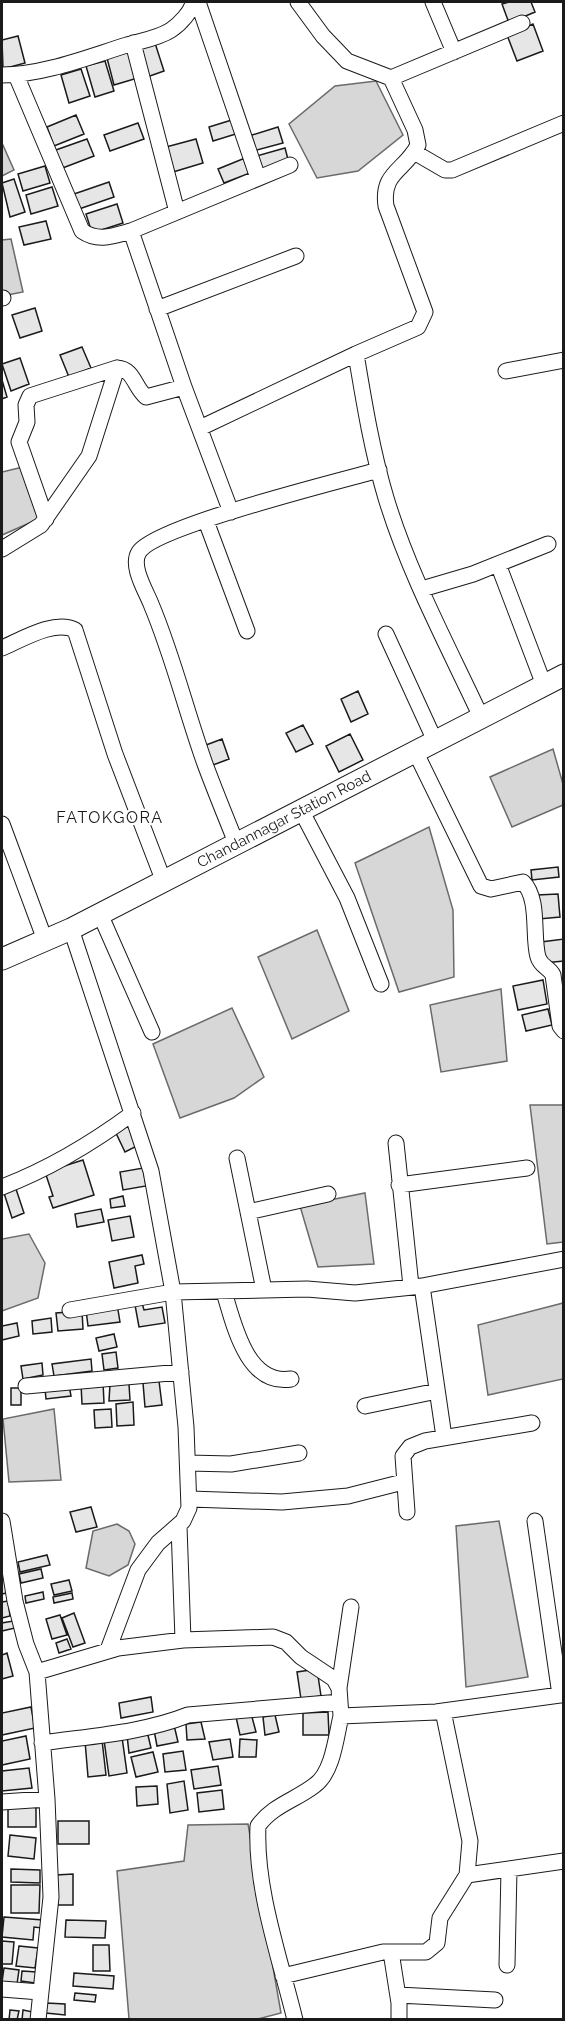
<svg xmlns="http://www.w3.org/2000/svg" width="565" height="2021" viewBox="0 0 565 2021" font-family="Raleway,sans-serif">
	<rect width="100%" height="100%" fill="#fff"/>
	<!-- water -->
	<path fill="#d7d7d7" stroke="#6a6a6a" stroke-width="1.5" d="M376 81 403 135 358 171 317 178 289 124 335 86Z
		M2 143 14 170 2 176Z
		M11 239 23 292 2 296V240Z
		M23 467 41 518 2 535V472Z
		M553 749 563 784V805L512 827 490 777Z
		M429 827 453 910 454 977 399 992 355 863Z
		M317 930 349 1011 292 1039 258 957Z
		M501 989 507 1061 441 1072 430 1005Z
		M232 1008 264 1077 234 1098 180 1118 153 1044Z
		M530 1105H563V1242L547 1244Z
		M365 1193 374 1264 318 1267 300 1206Z
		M29 1234 45 1263 38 1298 2 1311V1239Z
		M563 1303V1379L488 1395 478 1325Z
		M54 1409 61 1480 9 1482 3 1419Z
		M499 1521 528 1677 466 1687 456 1526Z
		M117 1524 129 1531 135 1544 128 1565 109 1576 86 1568 93 1531Z
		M248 1824 281 2013 254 2020 129 2019 117 1871 184 1861 188 1825Z"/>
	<!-- building -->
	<path fill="#e6e6e6" stroke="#1a1a1a" stroke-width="1.5" d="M509 2H531L535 12 509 23 502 4Z
		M533 24 543 51 517 61 507 35Z
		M18 36 25 63 3 69 2 40Z
		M155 43 164 71 147 77 138 49Z
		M133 50 141 77 114 85 107 58Z
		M105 61 114 91 95 97 86 66Z
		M81 69 90 96 69 103 61 75Z
		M76 115 84 134 54 146 47 127Z
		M235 119 239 133 213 141 209 127Z
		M138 123 144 139 110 151 104 135Z
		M278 127 283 143 253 151 249 136Z
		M87 139 94 156 60 169 53 151Z
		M196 139 203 163 173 172 166 147Z
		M285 148 289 163 257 172 253 157Z
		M245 158 250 173 224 183 218 169Z
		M45 166 50 183 23 191 18 174Z
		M14 179 25 212 10 217 2 183Z
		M109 182 114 197 79 209 74 194Z
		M52 187 58 206 31 214 26 195Z
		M117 204 123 223 92 233 86 214Z
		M46 221 51 239 24 245 19 227Z
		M35 308 42 331 20 338 12 315Z
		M82 347 91 368 69 377 60 355Z
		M20 358 29 384 11 391 2 364Z
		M2 380 7 397 2 399Z
		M358 691 368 714 351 722 341 699Z
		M303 725 313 744 296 752 286 733Z
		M350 734 363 760 339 772 326 746Z
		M222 739 229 759 213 765 206 745Z
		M558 867 559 877 532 880 531 870Z
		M558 894 560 917 539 919 537 895Z
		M564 939V961L543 963 541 942Z
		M543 980 547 1004 518 1010 513 986Z
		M548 1009 552 1025 526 1031 522 1015Z
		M128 1124 139 1145 125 1152 115 1131Z
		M83 1160 94 1195 53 1208 49 1197 53 1196 45 1172Z
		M143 1168 146 1186 123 1190 120 1172Z
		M15 1186 24 1213 12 1218 3 1190Z
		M123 1196 125 1206 111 1208 110 1199Z
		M101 1209 104 1222 77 1227 75 1214Z
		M130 1216 134 1237 112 1241 108 1220Z
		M142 1255 144 1264 135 1266 138 1283 114 1288 109 1262Z
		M142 1303 144 1310 162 1307 165 1323 139 1327 135 1305Z
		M117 1304 120 1322 88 1326 86 1310Z
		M82 1311 83 1329 58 1331 56 1313Z
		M51 1318 52 1332 33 1334 32 1321Z
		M17 1323 19 1336 2 1340V1326Z
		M114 1334 117 1347 99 1351 96 1338Z
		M116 1352 118 1368 104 1370 102 1354Z
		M91 1359 92 1371 54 1376 52 1364Z
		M42 1363 43 1375 23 1379 21 1366Z
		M159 1381 162 1405 145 1407 143 1383Z
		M103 1382 104 1403 82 1404 81 1384Z
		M110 1384H129L130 1400 109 1401Z
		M69 1385 71 1396 46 1399 45 1389Z
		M11 1388H21V1405H11Z
		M133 1402 134 1425 117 1426 116 1404Z
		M111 1409 112 1427 95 1428 94 1410Z
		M91 1507 97 1527 76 1532 70 1512Z
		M47 1555 50 1565 20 1572 18 1562Z
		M41 1569 43 1578 21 1583 19 1574Z
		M9 1577 11 1592 2 1594V1578Z
		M69 1580 72 1591 54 1595 51 1584Z
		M43 1592 44 1599 26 1603 25 1596Z
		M72 1593 73 1599 54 1603 53 1597Z
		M8 1601 10 1616 2 1618V1602Z
		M74 1613 85 1643 73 1647 62 1618Z
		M60 1615 67 1635 52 1639 46 1619Z
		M13 1621 15 1628 2 1631V1623Z
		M67 1639 71 1649 59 1653 56 1643Z
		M7 1653 13 1676 2 1679V1655Z
		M317 1669 321 1696 301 1699 297 1672Z
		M151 1697 153 1712 121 1718 119 1703Z
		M31 1707 35 1728 2 1735V1713Z
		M328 1712 329 1735H303V1713Z
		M275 1715 279 1732 265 1735 263 1717Z
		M236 1717H252L256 1732 240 1735Z
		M201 1722 205 1739 187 1740 186 1724Z
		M174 1725 178 1742 157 1746 154 1730Z
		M147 1731 151 1748 129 1753 127 1735Z
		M26 1736 30 1759 2 1765V1741Z
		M122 1737 127 1773 109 1776 104 1740Z
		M230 1739 233 1757 213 1760 209 1742Z
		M240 1739 257 1740 256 1757H239Z
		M102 1740 106 1775 88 1777 85 1741Z
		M183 1751 186 1770 165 1772 163 1754Z
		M153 1752 158 1772 136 1777 131 1757Z
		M218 1766 221 1785 194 1789 191 1770Z
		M29 1768 32 1788 2 1791V1771Z
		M184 1781 188 1810 170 1813 167 1784Z
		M157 1786 158 1804 137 1806 136 1787Z
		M222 1790 224 1809 199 1812 197 1793Z
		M8 1803 36 1804V1827H8Z
		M58 1821H89V1844H58Z
		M10 1835 36 1838 34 1859 8 1856Z
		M11 1869 40 1870V1883L11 1882Z
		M73 1874V1905H56V1875Z
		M11 1885H40L39 1913H11Z
		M4 1917 43 1920 42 1928 34 1927 33 1940 2 1937Z
		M66 1920 106 1921 105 1938 65 1937Z
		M2 1941 14 1942 12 1964H2Z
		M93 1945H109L110 1971H93Z
		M19 1946 38 1948 35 1968 16 1966Z
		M4 1968 19 1970 17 1984 2 1982Z
		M22 1971 37 1972 35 1983 21 1981Z
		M74 1973 114 1976 113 1989 73 1986Z
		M75 1993 96 1995 95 2002 74 2000Z
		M46 2003 65 2004V2015L46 2013Z
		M10 2010 19 2011 17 2020H9Z
		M23 2010 33 2012 32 2020H22Z"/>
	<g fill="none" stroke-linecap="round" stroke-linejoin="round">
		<!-- street casing -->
		<g stroke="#1a1a1a" stroke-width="17">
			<path id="street" d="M198 2 258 178
				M298 2 323 36 347 61 391 78 415 130 418 145C405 171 381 172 386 206L425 312 418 327 356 354C364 402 372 451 386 498 409 574 448 646 481 717
				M433 2 454 52
				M133 43 177 212
				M2 75C43 75 88 57 127 45 141 41 159 38 171 30 180 24 192 11 193 2
				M16 75 82 231C98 242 113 236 131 231
				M391 78 522 23
				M414 152 445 170H452L564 123
				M2 298H3
				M157 309 296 256
				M506 371 564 360
				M200 428 356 354
				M231 512 184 387 131 231 290 165
				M46 519 19 442 27 422 26 405 30 396 117 368C134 369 134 387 146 397L184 387
				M206 521 247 631
				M2 549 41 525 89 456 117 368
				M498 564 544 685
				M422 589 473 574 548 544
				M386 634 435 741
				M2 648C21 640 55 619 75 630L115 754 164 882
				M415 751 481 886 491 889 523 882C540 899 532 936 538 957 541 967 549 967 553 975L560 1026 564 1031
				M302 812 347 898 381 984
				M2 824 45 940
				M237 845C226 818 215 791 205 764 186 711 173 656 151 604 146 591 130 566 139 552 156 526 340 481 379 470
				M100 914 152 1032
				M71 929 151 1171 173 1292 186 1427 189 1508 183 1521 158 1543 138 1570 108 1650
				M396 1143 411 1286
				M237 1158 264 1290
				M399 1185 527 1168
				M2 1187C49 1169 91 1144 133 1113
				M248 1212 328 1194
				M422 1286 444 1437
				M224 1292C234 1325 247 1386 291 1379
				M70 1310 173 1292 307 1289 355 1293 422 1286 564 1259
				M26 1386 181 1372
				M365 1406 437 1391
				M188 1463 231 1464 299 1453
				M190 1499 282 1502 348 1496 403 1482
				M407 1512 403 1456 410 1447 425 1441 532 1423
				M2 1521 15 1601 26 1644 37 1672 47 1799 51 1897 38 2020
				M535 1521 560 1695H564
				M179 1526 183 1640
				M37 1672 118 1648 183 1640 273 1637 286 1642 301 1657 334 1679 339 1688 341 1716 436 1712 560 1695
				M339 1688 351 1607
				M42 1743C90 1736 143 1733 188 1715L340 1702
				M2 1802 47 1799
				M467 1875 564 1861
				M391 1952 399 2003V2020
				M507 1965 509 1869
				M283 1976 383 1952H426L437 1943 440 1918 467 1875 470 1841 443 1711
				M2 1989 40 1992
				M398 1995 495 2000
				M295 2020C280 1958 255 1889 258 1826 273 1805 296 1800 315 1785 333 1772 336 1737 341 1716"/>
		</g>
		<!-- secondary casing -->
		<g stroke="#1a1a1a" stroke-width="23">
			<g id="secondary">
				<path id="s1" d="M2 959 71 929 564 675"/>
			</g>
		</g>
		<!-- street -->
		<use href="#street" stroke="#fff" stroke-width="15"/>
		<!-- secondary -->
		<use href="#secondary" stroke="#fff" stroke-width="21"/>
	</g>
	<g text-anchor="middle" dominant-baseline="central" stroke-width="4.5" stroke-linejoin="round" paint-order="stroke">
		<!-- street labels -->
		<g font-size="15" fill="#1a1a1a" stroke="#fff">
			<text stroke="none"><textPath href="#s1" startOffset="315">Chandannagar Station Road</textPath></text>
		</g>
		<!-- neighbourhood labels -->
		<g font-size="16" letter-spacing="1.5" fill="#1a1a1a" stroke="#fff">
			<text x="110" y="817">FATOKGORA</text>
		</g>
	</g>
	<!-- border -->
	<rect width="565" height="2021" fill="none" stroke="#1a1a1a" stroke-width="6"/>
</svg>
